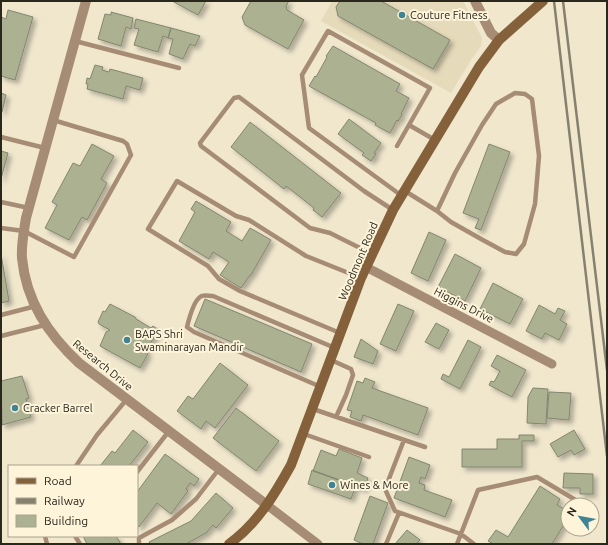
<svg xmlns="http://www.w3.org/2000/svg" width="608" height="545" viewBox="0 0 608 545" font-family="Ubuntu,sans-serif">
	<defs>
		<filter id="shadow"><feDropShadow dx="3.5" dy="3.5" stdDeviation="2" flood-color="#0004"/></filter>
	</defs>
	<rect width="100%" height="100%" fill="#f0e7cd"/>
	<!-- built -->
	<path fill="#e5daba" d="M332 1H463L482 38 481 46 471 60 451 93 321 21Z"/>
	<!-- building -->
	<path fill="#acb192" stroke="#82866f" filter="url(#shadow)" d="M172 1H206L198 15Z
		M251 1H289L286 6 287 10 304 20 288 49 245 25 242 17Z
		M340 1H381L450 40 433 69 338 16 336 7Z
		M8 10 33 17 15 80 1 76V17L6 19Z
		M111 12 133 18 131 29 126 27 121 46 98 39 105 14 111 15Z
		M136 19 171 28 168 38 163 36 158 52 134 45 139 29 134 28Z
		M171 28 200 36 195 46 190 44 183 59 169 54 173 39 168 38Z
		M333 46 400 84 396 91 409 98 401 114 402 115 398 121 397 120 390 133 375 125 376 123 309 86 315 76 316 77 327 57 326 56Z
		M95 65 103 67 102 70 109 72 110 69 143 78 140 90 126 86 123 99 87 89 88 84H86L87 78 90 79Z
		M1 93 6 95 2 112H1Z
		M349 119 381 143 374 153 376 154 371 161 362 155 364 153 338 134Z
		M250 122 341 193 322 217 313 210 314 208 286 186 284 189 231 147Z
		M92 144 114 156 101 179 107 183 87 220 82 217 69 240 45 228 57 205 52 202 73 163 80 166Z
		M489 144 510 152 481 230 475 228 479 219 463 213Z
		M1 151 8 153 1 179Z
		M196 201 231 222 226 231 242 241 250 228 271 240 251 275H250L241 288 220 275 229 262 213 252 209 259 179 241 195 212 191 209Z
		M429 232 446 240 428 281 411 273Z
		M1 254 9 301 1 303Z
		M455 254 481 268 465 301 438 287Z
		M493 283 523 299 510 324 480 309Z
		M205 299 312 344 301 372 194 326Z
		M110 304 135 317 136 319 151 328 153 326 159 330 148 347 144 350 147 352 148 354 140 368 100 346 106 332 110 330 99 324 98 322 103 311 105 312Z
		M398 304 414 311 396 351 380 344Z
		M539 305 555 314 558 308 565 311 560 320 567 324 559 340 545 333 542 339 526 331Z
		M436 323 449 330 439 349 425 342Z
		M361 339 378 351 373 364 354 357Z
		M468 340 481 347 460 389 441 379 443 374 449 377Z
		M497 355 526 370 512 397 489 385 491 381 494 382 500 371 491 366Z
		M220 363 248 385 215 428 206 421 201 429 177 411 188 396 193 399Z
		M22 376 29 398 26 399 31 417 2 425 1 381Z
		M365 378 375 382 372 388 428 408 418 435 363 415 361 421 350 417 352 411 347 410 357 381 363 383Z
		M533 388 548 389 546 424 527 423 528 397Z
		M549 392 571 393 569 420 547 418Z
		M236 408 279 441 256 471 213 438Z
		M133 430 148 442 129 466H100L112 451 115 453Z
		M574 430 585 449 574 455 571 450 558 457 550 444Z
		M519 435H534V441H522V467H462V449H497V439H519Z
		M339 449 362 458 357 473 368 478 364 489 313 471 321 450 336 456Z
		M165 454 199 479 194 486 190 483 186 489 188 491 171 514 157 503 139 527 137 525V492Z
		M409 457 430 465 425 479 421 477 419 483 425 485 424 490 452 500 445 517 394 498Z
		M312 470 356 486 351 499 308 484Z
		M564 473 593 474V494H580V488H563Z
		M540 486 560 499 557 505 568 511V518L552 544H493L488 541 496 530 508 537Z
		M216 493 233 508 216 528 213 525 206 533 186 544H150L149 542 191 521Z
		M370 496 388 503 373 544H363L354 540Z
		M407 530 420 540 416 544H395Z
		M83 536H104L105 537 116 536 121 544H87Z"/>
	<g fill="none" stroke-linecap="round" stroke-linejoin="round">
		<!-- service -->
		<path stroke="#a68c74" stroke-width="4.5" d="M75 41 179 68
			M409 125 435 140
			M1 137 45 148
			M397 146 430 88 328 31 302 75 309 128 402 196
			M405 191 437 211 451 222 481 239 505 252 516 254 524 244 535 204 539 156 532 99 525 94 515 93 496 104 482 125 455 173 437 211
			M1 202 29 208
			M1 228 24 231 74 257 131 155 127 144 123 141 53 120
			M372 254 330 233 310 228 201 146 200 143 234 98 239 97 364 191 393 210
			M1 315 36 306
			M340 333 240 291 219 279 208 266 148 229 177 181 236 216 249 220 306 256 361 278
			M1 336 45 325
			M331 360 351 369 353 375 346 395 336 417
			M321 387 194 332 187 327C189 319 193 302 200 297 203 294 209 296 213 296L335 348
			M313 409 425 447
			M304 434 369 457
			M404 440 385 489 395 511 461 534 474 544
			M76 466 97 435 127 399
			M137 472 169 431
			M45 536 47 544
			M75 536 80 544
			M139 544V538L172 520 196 499 219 469
			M386 544 399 513
			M457 544 478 490 537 477 584 505"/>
		<!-- minor -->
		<path stroke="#a68c74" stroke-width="9" d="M366 267 552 364
			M267 505 318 544"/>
		<!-- tertiary -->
		<path stroke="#a68c74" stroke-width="10" d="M86 1 26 218C24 231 21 245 22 258 26 301 48 334 79 363L267 505
			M475 1 491 33 499 40"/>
		<!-- secondary -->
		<path stroke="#85613b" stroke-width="10" d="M229 544C257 524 275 494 291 465L361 278 393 210 479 67 499 40 543 1"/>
		<!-- rail -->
		<path stroke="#86816f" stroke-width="2.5" d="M554 1 607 456
			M563 1 607 370"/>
	</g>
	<!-- markers -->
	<g fill="#408393" stroke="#fdf4da" stroke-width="1.5">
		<circle cx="402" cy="15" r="4"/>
		<circle cx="127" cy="340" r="4"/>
		<circle cx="15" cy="408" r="4"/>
		<circle cx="332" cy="485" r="4"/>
	</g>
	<g text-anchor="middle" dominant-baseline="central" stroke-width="4" stroke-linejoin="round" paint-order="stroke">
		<!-- poi labels -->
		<g font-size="11" fill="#2a271d" stroke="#fdf4da" text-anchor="start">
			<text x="410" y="15">Couture Fitness</text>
			<text x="135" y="334">BAPS Shri<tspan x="135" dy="13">Swaminarayan Mandir</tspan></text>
			<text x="23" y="408">Cracker Barrel</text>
			<text x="340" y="485">Wines &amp; More</text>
		</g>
		<!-- street labels -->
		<g font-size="11" fill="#2a271d" stroke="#fdf4da">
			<text transform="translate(358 261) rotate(-67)">Woodmont Road</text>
			<text transform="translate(464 305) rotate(27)">Higgins Drive</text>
			<text transform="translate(103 365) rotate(39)">Research Drive</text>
		</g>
	</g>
	<!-- border -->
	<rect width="608" height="545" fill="none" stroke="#2a271d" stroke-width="4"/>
	<!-- legend -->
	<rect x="8" y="465" width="130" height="72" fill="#fdf4da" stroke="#a9a28e"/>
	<rect x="16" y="478" width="20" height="6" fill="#85613b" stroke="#a9a28e"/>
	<text x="44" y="485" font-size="12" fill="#2a271d">Road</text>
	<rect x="16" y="498" width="20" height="6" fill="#86816f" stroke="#a9a28e"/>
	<text x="44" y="505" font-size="12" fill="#2a271d">Railway</text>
	<rect x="16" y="515" width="20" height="12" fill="#acb192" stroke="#a9a28e"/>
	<text x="44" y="525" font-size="12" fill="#2a271d">Building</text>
	<!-- north arrow -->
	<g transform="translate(580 517) rotate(302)"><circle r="19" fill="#fdf4da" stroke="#a9a28e"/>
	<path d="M0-3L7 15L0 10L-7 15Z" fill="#408393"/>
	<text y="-6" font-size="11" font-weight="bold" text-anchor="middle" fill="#2a271d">N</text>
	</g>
</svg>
